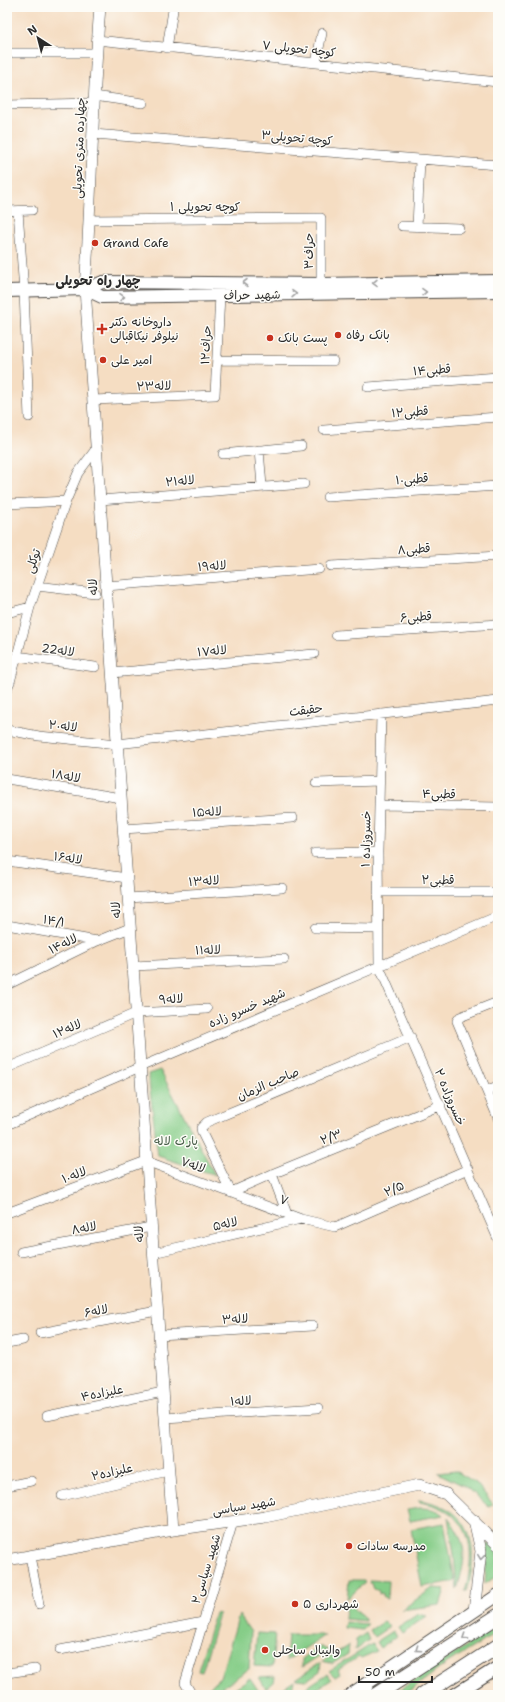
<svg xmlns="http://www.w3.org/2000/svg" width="505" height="1702" viewBox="0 0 505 1702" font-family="'Shantell Sans','Playpen Sans Arabic',sans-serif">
	<rect width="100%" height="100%" fill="#fdfcf7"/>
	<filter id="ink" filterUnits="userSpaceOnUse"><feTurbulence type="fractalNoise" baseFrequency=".025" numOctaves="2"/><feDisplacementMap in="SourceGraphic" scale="8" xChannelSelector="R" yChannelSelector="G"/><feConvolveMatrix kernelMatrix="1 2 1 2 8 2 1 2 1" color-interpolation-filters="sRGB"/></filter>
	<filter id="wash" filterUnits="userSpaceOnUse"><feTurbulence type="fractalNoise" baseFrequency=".012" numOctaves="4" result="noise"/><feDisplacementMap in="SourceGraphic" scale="16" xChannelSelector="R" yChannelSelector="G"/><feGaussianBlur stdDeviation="0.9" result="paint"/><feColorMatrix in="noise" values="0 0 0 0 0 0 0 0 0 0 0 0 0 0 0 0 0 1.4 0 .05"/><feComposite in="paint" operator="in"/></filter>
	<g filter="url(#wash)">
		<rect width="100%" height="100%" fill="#f5ddc2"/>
		<!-- green -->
		<path fill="#86cd88" stroke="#587c5a" d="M160 1070 215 1175 158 1156 148 1074Z
			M456 1471 476 1483 493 1504 489 1507 468 1488 438 1473Z
			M419 1500C472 1507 480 1546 467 1591H465C477 1547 471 1510 419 1502Z
			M419 1508C429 1508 437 1509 444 1515L410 1521 407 1510Z
			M448 1517C469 1546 466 1557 457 1590L454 1555Z
			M444 1523 455 1581 422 1587 411 1529Z
			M487 1543 498 1549V1575L485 1584Z
			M349 1580H364L365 1583C358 1588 354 1593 347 1599Z
			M370 1580 388 1581 387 1599 382 1596V1593L379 1594V1591L374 1589 372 1584 369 1583Z
			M433 1588 445 1589 440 1605 401 1610Z
			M349 1603 350 1606H353L355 1611H358L361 1616 365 1619V1621L345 1619 346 1604Z
			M215 1613 219 1614 202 1672 198 1671Z
			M418 1614 427 1616 402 1633 398 1627Z
			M239 1615 251 1632 249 1669 213 1693 209 1687 220 1678Z
			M384 1621 389 1627 374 1637 370 1630Z
			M345 1622 368 1624 362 1630 344 1628Z
			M498 1625V1632L447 1663 404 1695H392Z
			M393 1631 397 1636 380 1648 376 1642Z
			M257 1633 275 1634 272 1667 254 1666Z
			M366 1633 369 1640 355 1650 356 1640Z
			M288 1635H325L286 1661Z
			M372 1644 377 1651 361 1658 359 1656 338 1670 340 1674 335 1677 329 1671Z
			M349 1645 348 1654 332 1664 323 1661Z
			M319 1646 328 1650 302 1667V1659Z
			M321 1662 320 1671 307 1680 296 1679Z
			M327 1674 331 1680 307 1695H295Z
			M275 1676 274 1682 266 1689 259 1677Z
			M250 1678 260 1693 257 1695H240L235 1688Z
			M294 1681 292 1689 284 1695H273Z"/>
	</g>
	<g filter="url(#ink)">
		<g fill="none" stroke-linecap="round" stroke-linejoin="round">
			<!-- minor casing -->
			<g stroke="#494642" stroke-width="10">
				<path id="minor" d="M97 40 498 82
					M167 48 173 10
					M7 53H97
					M316 63 322 33
					M94 96 143 103
					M7 105 94 103
					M93 134 498 165
					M7 211 32 210
					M18 211 24 291 29 417
					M90 220 321 218V284
					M402 226 459 228
					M417 227 420 160
					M217 360 333 361
					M368 387 498 377
					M93 400 215 395 220 295
					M324 430 498 417
					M259 450 262 486
					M223 454 301 446
					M327 497 498 486
					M100 500 304 484
					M7 504 66 501
					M331 566 498 556
					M37 586 95 593
					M106 586 319 569
					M7 613 30 607
					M336 635 498 624
					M17 656 95 667
					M112 673 314 654
					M7 688 10 682 30 607 66 501 78 473 96 449
					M381 714 378 852 379 966 498 1239
					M7 730 39 736 117 744 498 701
					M7 779 121 798
					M316 783 379 781
					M379 805 498 807
					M123 829 293 818
					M315 853 378 852
					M7 861 127 878
					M378 892H498
					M128 898 282 888
					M7 925 97 941
					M315 928 377 929
					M133 966 284 959
					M7 985 97 941 130 928
					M498 1002 460 1017 457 1021 498 1118
					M7 1068 136 1013 207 1009
					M487 1090 498 1086
					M7 1125 140 1067 498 916
					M272 1174 287 1214
					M231 1192 202 1133 201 1128 207 1122 411 1037
					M231 1192 272 1174 441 1105
					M7 1213 146 1161 301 1219 335 1227 468 1169
					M21 1252 151 1227
					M153 1253 301 1219
					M40 1333 157 1311
					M159 1335 313 1326
					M7 1343 23 1340
					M47 1416 163 1392
					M165 1418 318 1408
					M7 1486 31 1481
					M62 1496 168 1471
					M30 1556 39 1604
					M60 1650 203 1622
					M7 1673 35 1669
					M192 1695 185 1683 233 1522"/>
			</g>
			<!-- tertiary casing -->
			<g stroke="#494642" stroke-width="12">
				<path id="tertiary" d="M100 7C92 101 92 195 85 289L173 1530
					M7 1560 173 1530 265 1517 419 1485 446 1494 498 1545
					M474 1611 481 1551 474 1520"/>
			</g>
			<!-- secondary casing -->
			<g stroke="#494642" stroke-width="14">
				<path id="secondary" d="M85 289 103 282 321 284 498 281
					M7 291 85 289 102 297 498 291
					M350 1695 498 1595
					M454 1695 498 1667"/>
			</g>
			<!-- trunk casing -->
			<g stroke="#494642" stroke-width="16">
				<path id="trunk" d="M359 1695 366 1685
					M376 1695 498 1616
					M422 1695 498 1646"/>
			</g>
			<!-- minor -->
			<use href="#minor" stroke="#fff" stroke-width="9"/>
			<!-- tertiary -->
			<use href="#tertiary" stroke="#fff" stroke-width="11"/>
			<!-- secondary -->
			<use href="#secondary" stroke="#fff" stroke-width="12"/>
			<!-- trunk -->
			<use href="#trunk" stroke="#fff" stroke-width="14"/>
		</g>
		<!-- one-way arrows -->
		<defs><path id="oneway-chevron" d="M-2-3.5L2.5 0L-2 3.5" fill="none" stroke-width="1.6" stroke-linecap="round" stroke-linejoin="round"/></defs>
		<g stroke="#a0a0a0">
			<use href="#oneway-chevron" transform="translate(245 283) rotate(-180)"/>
			<use href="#oneway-chevron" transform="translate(375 283) rotate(179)"/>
			<use href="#oneway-chevron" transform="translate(424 292) rotate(-1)"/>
			<use href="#oneway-chevron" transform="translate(294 294) rotate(-1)"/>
			<use href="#oneway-chevron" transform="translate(122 297) rotate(-1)"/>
			<use href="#oneway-chevron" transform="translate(481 1557) rotate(96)"/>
			<use href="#oneway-chevron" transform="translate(465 1637) rotate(147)"/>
			<use href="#oneway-chevron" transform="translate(418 1649) rotate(146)"/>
		</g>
	</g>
	<!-- markers -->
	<g fill="#c8321e" stroke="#fdfcf7" stroke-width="1.5">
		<circle cx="95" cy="243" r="4"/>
		<path d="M100 323h4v4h4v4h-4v4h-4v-4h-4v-4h4z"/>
		<circle cx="338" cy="335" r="4"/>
		<circle cx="270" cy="338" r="4"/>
		<circle cx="103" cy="360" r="4"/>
		<circle cx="349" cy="1546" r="4"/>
		<circle cx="295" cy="1604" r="4"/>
		<circle cx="265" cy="1650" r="4"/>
	</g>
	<g text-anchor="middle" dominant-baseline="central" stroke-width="3" stroke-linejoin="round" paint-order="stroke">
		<!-- street labels -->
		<g font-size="12" fill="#2b2b2b" stroke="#fdfcf7">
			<text transform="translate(299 49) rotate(6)">کوچه تحویلی ۷</text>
			<text transform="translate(297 138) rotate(5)">کوچه تحویلی۳</text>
			<text transform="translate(79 148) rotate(-88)">چهارده متری تحویلی</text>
			<text x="205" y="207">کوچه تحویلی ۱</text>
			<text transform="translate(309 251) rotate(-90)">۳حراف</text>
			<text transform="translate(252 295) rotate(-1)">شهید حراف</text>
			<text transform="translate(206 345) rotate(-87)">حراف۱۲</text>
			<text transform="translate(432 370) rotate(-4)">قطبی۱۴</text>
			<text transform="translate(154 386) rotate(-2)">لاله۲۳</text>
			<text transform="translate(410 412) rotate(-4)">قطبی۱۲</text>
			<text transform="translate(412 479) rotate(-4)">قطبی۱۰</text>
			<text transform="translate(180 481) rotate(-5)">لاله۲۱</text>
			<text transform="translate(414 549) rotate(-4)">قطبی۸</text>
			<text transform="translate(33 561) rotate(-71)">توکلی</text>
			<text transform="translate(212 566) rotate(-4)">لاله۱۹</text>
			<text transform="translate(93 587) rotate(-94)">لاله</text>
			<text transform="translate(416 617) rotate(-4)">قطبی۶</text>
			<text transform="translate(58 650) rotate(8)">22لاله</text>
			<text transform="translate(212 651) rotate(-5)">لاله۱۷</text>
			<text transform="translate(306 710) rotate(-7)">حقیقت</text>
			<text transform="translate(63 726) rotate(6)">لاله۲۰</text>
			<text transform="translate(66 776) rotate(9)">لاله۱۸</text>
			<text transform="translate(439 794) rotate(1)">قطبی۴</text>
			<text transform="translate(207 812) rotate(-3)">لاله۱۵</text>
			<text transform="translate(366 839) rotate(-89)">خسروزاده ۱</text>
			<text transform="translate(68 858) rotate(8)">لاله۱۶</text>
			<text x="438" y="880">قطبی۲</text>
			<text transform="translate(204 881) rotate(-4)">لاله۱۳</text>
			<text transform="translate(116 910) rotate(-94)">لاله</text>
			<text transform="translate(54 921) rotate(10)">۱۴/۱</text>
			<text transform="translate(63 944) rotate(-26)">لاله۱۴</text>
			<text transform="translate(208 950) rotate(-2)">لاله۱۱</text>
			<text transform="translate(171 999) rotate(-3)">لاله۹</text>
			<text transform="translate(247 1008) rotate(-23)">شهید خسرو زاده</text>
			<text transform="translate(67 1029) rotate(-23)">لاله۱۲</text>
			<text transform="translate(268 1084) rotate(-23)">صاحب الزمان</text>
			<text transform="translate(450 1097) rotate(67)">خسروزاده ۲</text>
			<text transform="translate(331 1137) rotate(-22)">۲/۳</text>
			<text transform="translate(193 1165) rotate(20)">لاله۷</text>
			<text transform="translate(74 1175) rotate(-21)">لاله۱۰</text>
			<text transform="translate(394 1189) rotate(-24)">۲/۵</text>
			<text transform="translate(284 1200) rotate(21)">۷</text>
			<text transform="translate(225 1224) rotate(-13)">لاله۵</text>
			<text transform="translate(84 1228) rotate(-11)">لاله۸</text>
			<text transform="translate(139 1234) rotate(-94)">لاله</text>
			<text transform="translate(96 1311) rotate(-11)">۶لاله</text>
			<text transform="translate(235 1319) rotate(-3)">۳لاله</text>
			<text transform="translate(102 1393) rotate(-11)">علیزاده۴</text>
			<text transform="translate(241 1401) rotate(-3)">۱لاله</text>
			<text transform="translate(112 1472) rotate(-13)">علیزاده۲</text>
			<text transform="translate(244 1506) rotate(-9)">شهید سپاسی</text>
			<text transform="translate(206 1569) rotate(-73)">شهید سپاسی۲</text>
		</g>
		<!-- poi labels -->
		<g font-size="12" fill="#2b2b2b" stroke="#fdfcf7" text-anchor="start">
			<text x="103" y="243">Grand Cafe</text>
			<text x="110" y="322">داروخانه دکتر<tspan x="110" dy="14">نیلوفر نیکاقبالی</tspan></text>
			<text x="346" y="335">بانک رفاه</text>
			<text x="278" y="338">پست بانک</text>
			<text x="111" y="360">امیر علی</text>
			<text x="357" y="1546">مدرسه سادات</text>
			<text x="303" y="1604">شهرداری ۵</text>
			<text x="273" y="1650">والیبال ساحلی</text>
		</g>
		<!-- park labels -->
		<g font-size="12" fill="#465c47" stroke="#fdfcf7">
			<text x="176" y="1141">پارک لاله</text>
		</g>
		<!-- neighbourhood labels -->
		<g font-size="13" font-weight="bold" fill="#2b2b2b" stroke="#fdfcf7">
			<text x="98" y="280">چهار راه تحویلی</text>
		</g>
	</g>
	<!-- margin -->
	<rect width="505" height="1702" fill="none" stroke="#fdfcf7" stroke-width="24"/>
	<!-- north arrow -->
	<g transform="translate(38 38) rotate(324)" stroke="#fdfcf7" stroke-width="3" paint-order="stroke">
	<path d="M0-3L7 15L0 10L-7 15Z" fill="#2b2b2b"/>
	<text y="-6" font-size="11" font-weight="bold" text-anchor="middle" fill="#2b2b2b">N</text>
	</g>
	<!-- scale -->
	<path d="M359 1676v6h73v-6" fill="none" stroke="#2b2b2b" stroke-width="2"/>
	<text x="365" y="1676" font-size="12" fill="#2b2b2b" stroke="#fdfcf7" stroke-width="3" paint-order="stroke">50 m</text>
</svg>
